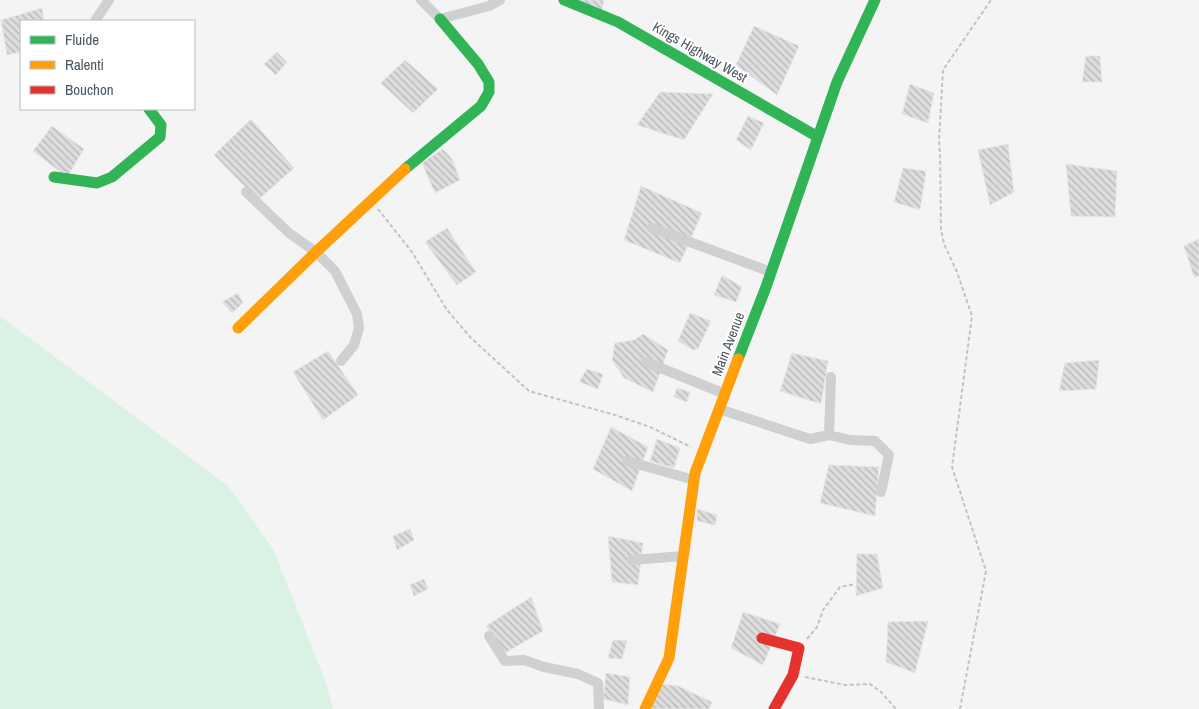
<svg xmlns="http://www.w3.org/2000/svg" width="1199" height="709" viewBox="0 0 1199 709" font-family="'Archivo Narrow',sans-serif">
	<defs>
		<pattern id="building-back-hatch" width="6" height="6" patternUnits="userSpaceOnUse" patternTransform="scale(1.25)"><rect width="6" height="6" fill="#ddddde"/><path d="M-1 5l2 2M0 0l6 6M5-1l2 2" fill="none" stroke="#b5b6b7"/></pattern>
	</defs>
	<rect width="100%" height="100%" fill="#f4f4f4"/>
	<!-- grass -->
	<path fill="#d9f2e3" d="M0 316 229 487 273 549 325 680 333 709H0Z"/>
	<!-- building -->
	<path fill="url(#building-back-hatch)" stroke="#e5e6e7" d="M578 0H604L602 10Z
		M42 8 44 21H21V52L7 55 1 20Z
		M754 26 799 46 777 95 736 65Z
		M277 52 287 62 276 75 264 64Z
		M1086 56H1100L1102 82H1082Z
		M405 60 438 89 413 113 381 83Z
		M910 84 934 93 928 123 902 114Z
		M660 92 713 94 684 140 637 125Z
		M748 116 764 123 751 150 736 140Z
		M251 119 294 168 258 200 214 155Z
		M52 126 84 149 67 177 33 151Z
		M1008 144 1014 192 990 205 978 150Z
		M443 149 452 159 460 180 435 193 422 163Z
		M1066 164 1117 171 1115 217 1071 216Z
		M903 168 926 171 920 210 894 202Z
		M641 186 702 213 680 263 624 240Z
		M447 228 476 272 457 285 425 242Z
		M1199 239V276L1194 277 1184 246Z
		M722 275 742 287 736 302 714 295Z
		M238 293 243 303 232 313 222 302Z
		M690 313 711 321 698 349 693 350 678 341Z
		M643 334 668 350 653 392 624 378 612 360 615 343 634 340Z
		M328 351 358 395 323 420 293 372Z
		M792 353 828 361 821 404 780 391Z
		M1099 360 1096 389 1059 391 1065 363Z
		M587 369 603 374 598 389 579 382Z
		M677 388 690 392 687 402 674 397Z
		M611 427 648 447 632 491 593 469Z
		M657 439 680 448 674 468 650 461Z
		M829 465 879 467 875 516 820 503Z
		M697 509 717 515 715 525 697 521Z
		M410 529 414 540 397 550 393 536Z
		M608 536 643 543 638 585 612 582Z
		M857 554H877L883 588 856 596Z
		M424 579 428 589 414 596 410 585Z
		M531 597 543 631 505 653 486 626Z
		M743 612 780 624 763 665 731 648Z
		M928 621 915 673 886 662 888 622Z
		M613 640 627 641 622 659 608 658Z
		M606 673 630 677 628 705 603 699Z
		M661 684 678 686 712 702 709 709H649Z"/>
	<g fill="none" stroke-linecap="round" stroke-linejoin="round">
		<!-- path -->
		<path stroke="#bcc7c4" stroke-width="2" stroke-dasharray="4 2.5" stroke-linecap="butt" d="M378 209 412 252 447 310 471 338 529 391 615 415 650 427 691 447
			M807 639 817 627 823 610 840 587 855 584
			M805 677 845 685 870 684 881 692 896 709
			M960 709 986 571 952 467 972 316 957 272 944 244 941 229 940 153 939 141 943 70 991 0"/>
		<!-- street -->
		<path stroke="#ced0d2" stroke-width="10" d="M421 0 440 19 489 6 500 0
			M95 21 109 0
			M246 192 289 233 316 252 335 271 357 314 359 328 354 345 341 361
			M652 228 771 272
			M646 362 725 394
			M719 409 810 439 829 435 850 440 875 441 889 455 881 492
			M829 435 831 377
			M627 461 694 480
			M632 560 683 556
			M489 636 505 661 524 660 544 667 578 674 598 683 599 709"/>
		<!-- fast -->
		<path stroke="#30b455" stroke-width="11" d="M564 0 618 22 818 137
			M405 169 481 106 489 92V82L478 64 440 19
			M54 177 97 183 112 177 160 137 161 125 149 109
			M738 359 766 287 837 82 875 0"/>
		<!-- slow -->
		<path stroke="#ff9f0a" stroke-width="11" d="M238 328 316 252 405 169
			M645 709 669 658 695 473 738 359"/>
		<!-- jam -->
		<path stroke="#e5322d" stroke-width="11" d="M762 638 799 648 793 675 774 709"/>
	</g>
	<g text-anchor="middle" dominant-baseline="central" stroke-width="4" stroke-linejoin="round" paint-order="stroke">
		<!-- street labels -->
		<g font-size="14" fill="#4a5661" stroke="#fff">
			<text transform="translate(700 52) rotate(30)">Kings Highway West</text>
			<text transform="translate(728 344) rotate(-69)">Main Avenue</text>
		</g>
	</g>
	<!-- legend -->
	<rect x="20" y="20" width="175" height="90" fill="#ffffff" stroke="#b7bbc0"/>
	<rect x="30" y="36" width="25" height="8" fill="#30b455" stroke="#b7bbc0"/>
	<text x="65" y="45" font-size="15" fill="#4a5661">Fluide</text>
	<rect x="30" y="61" width="25" height="8" fill="#ff9f0a" stroke="#b7bbc0"/>
	<text x="65" y="70" font-size="15" fill="#4a5661">Ralenti</text>
	<rect x="30" y="86" width="25" height="8" fill="#e5322d" stroke="#b7bbc0"/>
	<text x="65" y="95" font-size="15" fill="#4a5661">Bouchon</text>
</svg>
